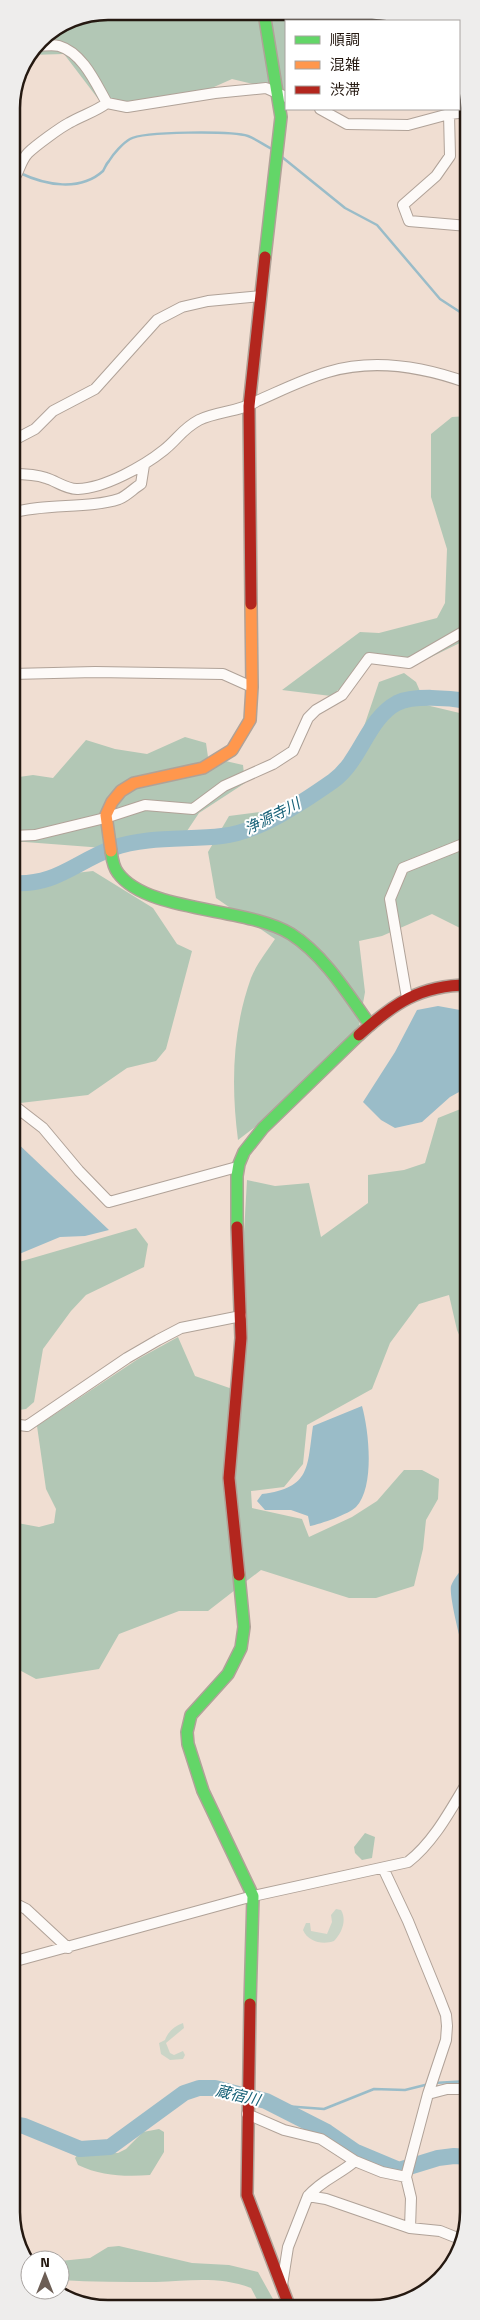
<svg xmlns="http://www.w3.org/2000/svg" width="480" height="2320" viewBox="0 0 480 2320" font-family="'Titillium Web','Noto Sans JP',sans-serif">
	<rect width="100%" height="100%" fill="#f0ded2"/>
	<!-- green -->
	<path fill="#cbd5c7" d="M336 1909 341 1910C347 1920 342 1933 334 1941 323 1945 308 1942 303 1930L306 1923H310L311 1931 327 1934 332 1922 331 1915Z
		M183 2023 184 2028 166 2043 170 2053 174 2055 183 2051 185 2055 183 2059 170 2060 161 2054 159 2043 165 2040C168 2032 174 2026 183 2023Z"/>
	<!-- forest -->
	<path fill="#b2c7b5" d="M108 11 394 14 396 21H286V92L232 79 196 95 127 106 99 100 64 54 29 55C51 23 72 18 108 11Z
		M468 416V639L429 658H377L331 696 282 690 360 632 379 633 437 618 445 603 447 549 431 497V434L452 417Z
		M404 673 416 682 426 705 468 715V932L432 914 382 936 359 941 365 992 358 1032 320 1077 238 1140C231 1086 232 1031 251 978 256 965 267 951 275 939L216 898 208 852 229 816 308 806 352 762 379 682Z
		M185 737 206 743 208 757 243 765 245 783 199 813 187 831 130 850 12 841V778L33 775 53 778 86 740 115 749 147 754Z
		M93 871 153 908 177 944 192 951 166 1049 156 1061 127 1068 88 1095 12 1104V880Z
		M468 1106V1346L463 1344 457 1330 449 1295 419 1304 390 1343 372 1389 307 1425 303 1464 284 1487 251 1491 252 1508 302 1519 309 1537 352 1517 377 1501 404 1470H422L439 1479 438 1499 426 1520 423 1549 414 1586 376 1598H349L261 1570 208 1611H179L119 1634 99 1669 36 1679 12 1666V1522L39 1527 54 1523 56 1509 46 1489 37 1426 138 1359 178 1337 195 1376 241 1392 242 1268 247 1180 275 1186 309 1183 321 1237 368 1203V1175L404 1170 425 1163 438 1118Z
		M136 1228 148 1244 144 1267 86 1295 71 1311 43 1349 34 1402 26 1409 12 1411V1264Z
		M365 1833 375 1837 372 1858 362 1860 355 1853 354 1847Z
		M159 2129 164 2132V2152L150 2175C126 2177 101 2176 78 2165L75 2158 78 2154 118 2153 126 2149 143 2132Z
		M119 2246 192 2263 229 2265 258 2272 278 2308 261 2307 251 2288C219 2276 189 2281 156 2282 124 2282 92 2282 60 2280V2261L90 2258 108 2247Z"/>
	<!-- water -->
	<path fill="#9abcc8" d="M438 1006 460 1010 468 1015V1087L450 1097 422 1122 395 1128 381 1120 363 1102 395 1052 417 1010Z
		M12 1138 109 1230 85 1236 60 1237 12 1257Z
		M362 1406C369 1431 375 1487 356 1507 349 1514 321 1524 310 1526L308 1516 291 1510H265L257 1501 262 1494C311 1488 307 1467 313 1426Z
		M468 1565V1650L464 1651C460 1641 449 1595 451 1586 454 1578 461 1569 468 1565Z
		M12 1688 15 1693 18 1733 12 1777Z"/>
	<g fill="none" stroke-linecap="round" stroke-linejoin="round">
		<!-- stream -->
		<path stroke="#9abcc8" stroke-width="2.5" d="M282 157 345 208 377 225 440 299 460 312H468
			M20 173C45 185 80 192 103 171 105 168 106 164 109 161 113 154 123 143 130 139 143 131 233 131 248 136 256 139 264 145 272 149
			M434 2083 469 2081
			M271 2105 324 2109 374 2089 405 2090 429 2084"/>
		<!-- river -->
		<path stroke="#9abcc8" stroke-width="16" d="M12 883C56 886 75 862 113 848 146 836 188 840 222 836 259 832 303 802 333 781 361 761 367 719 397 703 413 695 450 698 468 701
			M12 2124 24 2126 80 2149 110 2147 184 2093 199 2088H215L266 2101 327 2132 356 2152 399 2170 438 2158 454 2156 469 2157"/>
		<!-- street casing -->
		<g stroke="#b0a298" stroke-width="12">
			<path id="street" d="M36 46C43 46 52 44 59 46 83 53 96 84 107 103
				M320 109 347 124 408 125 449 114 468 112
				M449 114 450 156 436 176 403 205 409 221 468 226
				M11 183C19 174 20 161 28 153 35 146 61 127 69 123 83 115 95 112 107 103L127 107 215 93 266 88 286 97
				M12 448 14 440 35 429 53 411 95 389 157 320 182 307 208 301 261 296
				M12 474C23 474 35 474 46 478 56 481 68 490 78 489 105 488 144 466 164 450 178 439 182 429 199 420 217 411 240 412 257 401 280 391 304 379 328 372 375 358 424 367 468 383
				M12 513C44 503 89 509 119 499 127 496 134 488 141 484L144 465
				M12 674 95 672 223 674 252 687
				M12 836 35 835 105 818 145 805 193 809 224 786 273 764 293 751 308 718 316 710 342 695 369 658 409 663 468 629
				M407 998 390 899 403 868 468 842
				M12 1104 43 1128 79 1171 109 1202 237 1167
				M12 1424 27 1426 127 1358 158 1340 181 1328 241 1316
				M468 1695V1736
				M383 1868 408 1921 439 1997 446 2015 447 2026 446 2040 428 2094 406 2177 411 2198 410 2228
				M12 1902 26 1909 68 1948
				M12 1962 253 1896 408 1862C434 1842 451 1809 468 1781
				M428 2094 447 2089H469
				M247 2114 284 2130 321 2139 355 2161 382 2172 406 2177
				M308 2196C323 2179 339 2175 355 2161
				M282 2285 288 2247 308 2196 326 2199 410 2228 440 2231 460 2239"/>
		</g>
		<!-- fast casing -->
		<g stroke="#b0a298" stroke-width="14">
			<path id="fast" d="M264 13 281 117 265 257
				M111 851C112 858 113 867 118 873 147 913 248 907 291 934 324 955 348 994 370 1025
				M237 1227V1176L239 1164 244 1152 263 1128 359 1035
				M239 1575 244 1627 241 1648 228 1674 191 1715 187 1732 188 1744 203 1791 253 1896 250 2004"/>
		</g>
		<!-- slow casing -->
		<g stroke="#b0a298" stroke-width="14">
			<path id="slow" d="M111 851 106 815 112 802 121 791 134 783 203 768 232 750 250 720 252 687 251 604"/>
		</g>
		<!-- jam casing -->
		<g stroke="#b0a298" stroke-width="14">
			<path id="jam" d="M251 604 249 406 265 257
				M359 1035C393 1004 420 985 468 985
				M237 1227 241 1338 229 1478 239 1575
				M250 2004 247 2195 290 2308"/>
		</g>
		<!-- street -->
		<use href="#street" stroke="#fdfaf8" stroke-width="10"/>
		<!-- fast -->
		<use href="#fast" stroke="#63d668" stroke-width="11"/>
		<!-- slow -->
		<use href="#slow" stroke="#ff974d" stroke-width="11"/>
		<!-- jam -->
		<use href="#jam" stroke="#b3261e" stroke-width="11"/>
	</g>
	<g text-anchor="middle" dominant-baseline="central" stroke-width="4" stroke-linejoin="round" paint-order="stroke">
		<!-- water labels -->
		<g font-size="15" font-style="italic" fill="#176177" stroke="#fff">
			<text transform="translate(272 816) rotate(-27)">浄源寺川</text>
			<text transform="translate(238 2095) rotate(13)">蔵宿川</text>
		</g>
	</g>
	<!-- crop -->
	<path d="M0 0H480V2320H0ZM108 20H372A88 88 0 0 1 460 108V2212A88 88 0 0 1 372 2300H108A88 88 0 0 1 20 2212V108A88 88 0 0 1 108 20Z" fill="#eeedec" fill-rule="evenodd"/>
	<path fill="none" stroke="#251911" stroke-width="2.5" d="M108 20H372A88 88 0 0 1 460 108V2212A88 88 0 0 1 372 2300H108A88 88 0 0 1 20 2212V108A88 88 0 0 1 108 20Z"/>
	<!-- legend -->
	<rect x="285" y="20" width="175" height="90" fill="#ffffff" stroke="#a8a3a0"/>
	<rect x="295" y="36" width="25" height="8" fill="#63d668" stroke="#a8a3a0"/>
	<text x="330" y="45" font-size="15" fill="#251911">順調</text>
	<rect x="295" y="61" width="25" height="8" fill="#ff974d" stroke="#a8a3a0"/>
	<text x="330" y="70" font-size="15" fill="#251911">混雑</text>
	<rect x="295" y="86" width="25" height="8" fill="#b3261e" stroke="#a8a3a0"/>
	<text x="330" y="95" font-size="15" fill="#251911">渋滞</text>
	<!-- north arrow -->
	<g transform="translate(45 2275)"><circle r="24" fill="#ffffff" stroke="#a8a3a0"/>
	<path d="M0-4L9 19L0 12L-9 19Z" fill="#6c5e55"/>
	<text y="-8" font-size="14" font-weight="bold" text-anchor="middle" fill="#251911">N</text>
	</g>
</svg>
